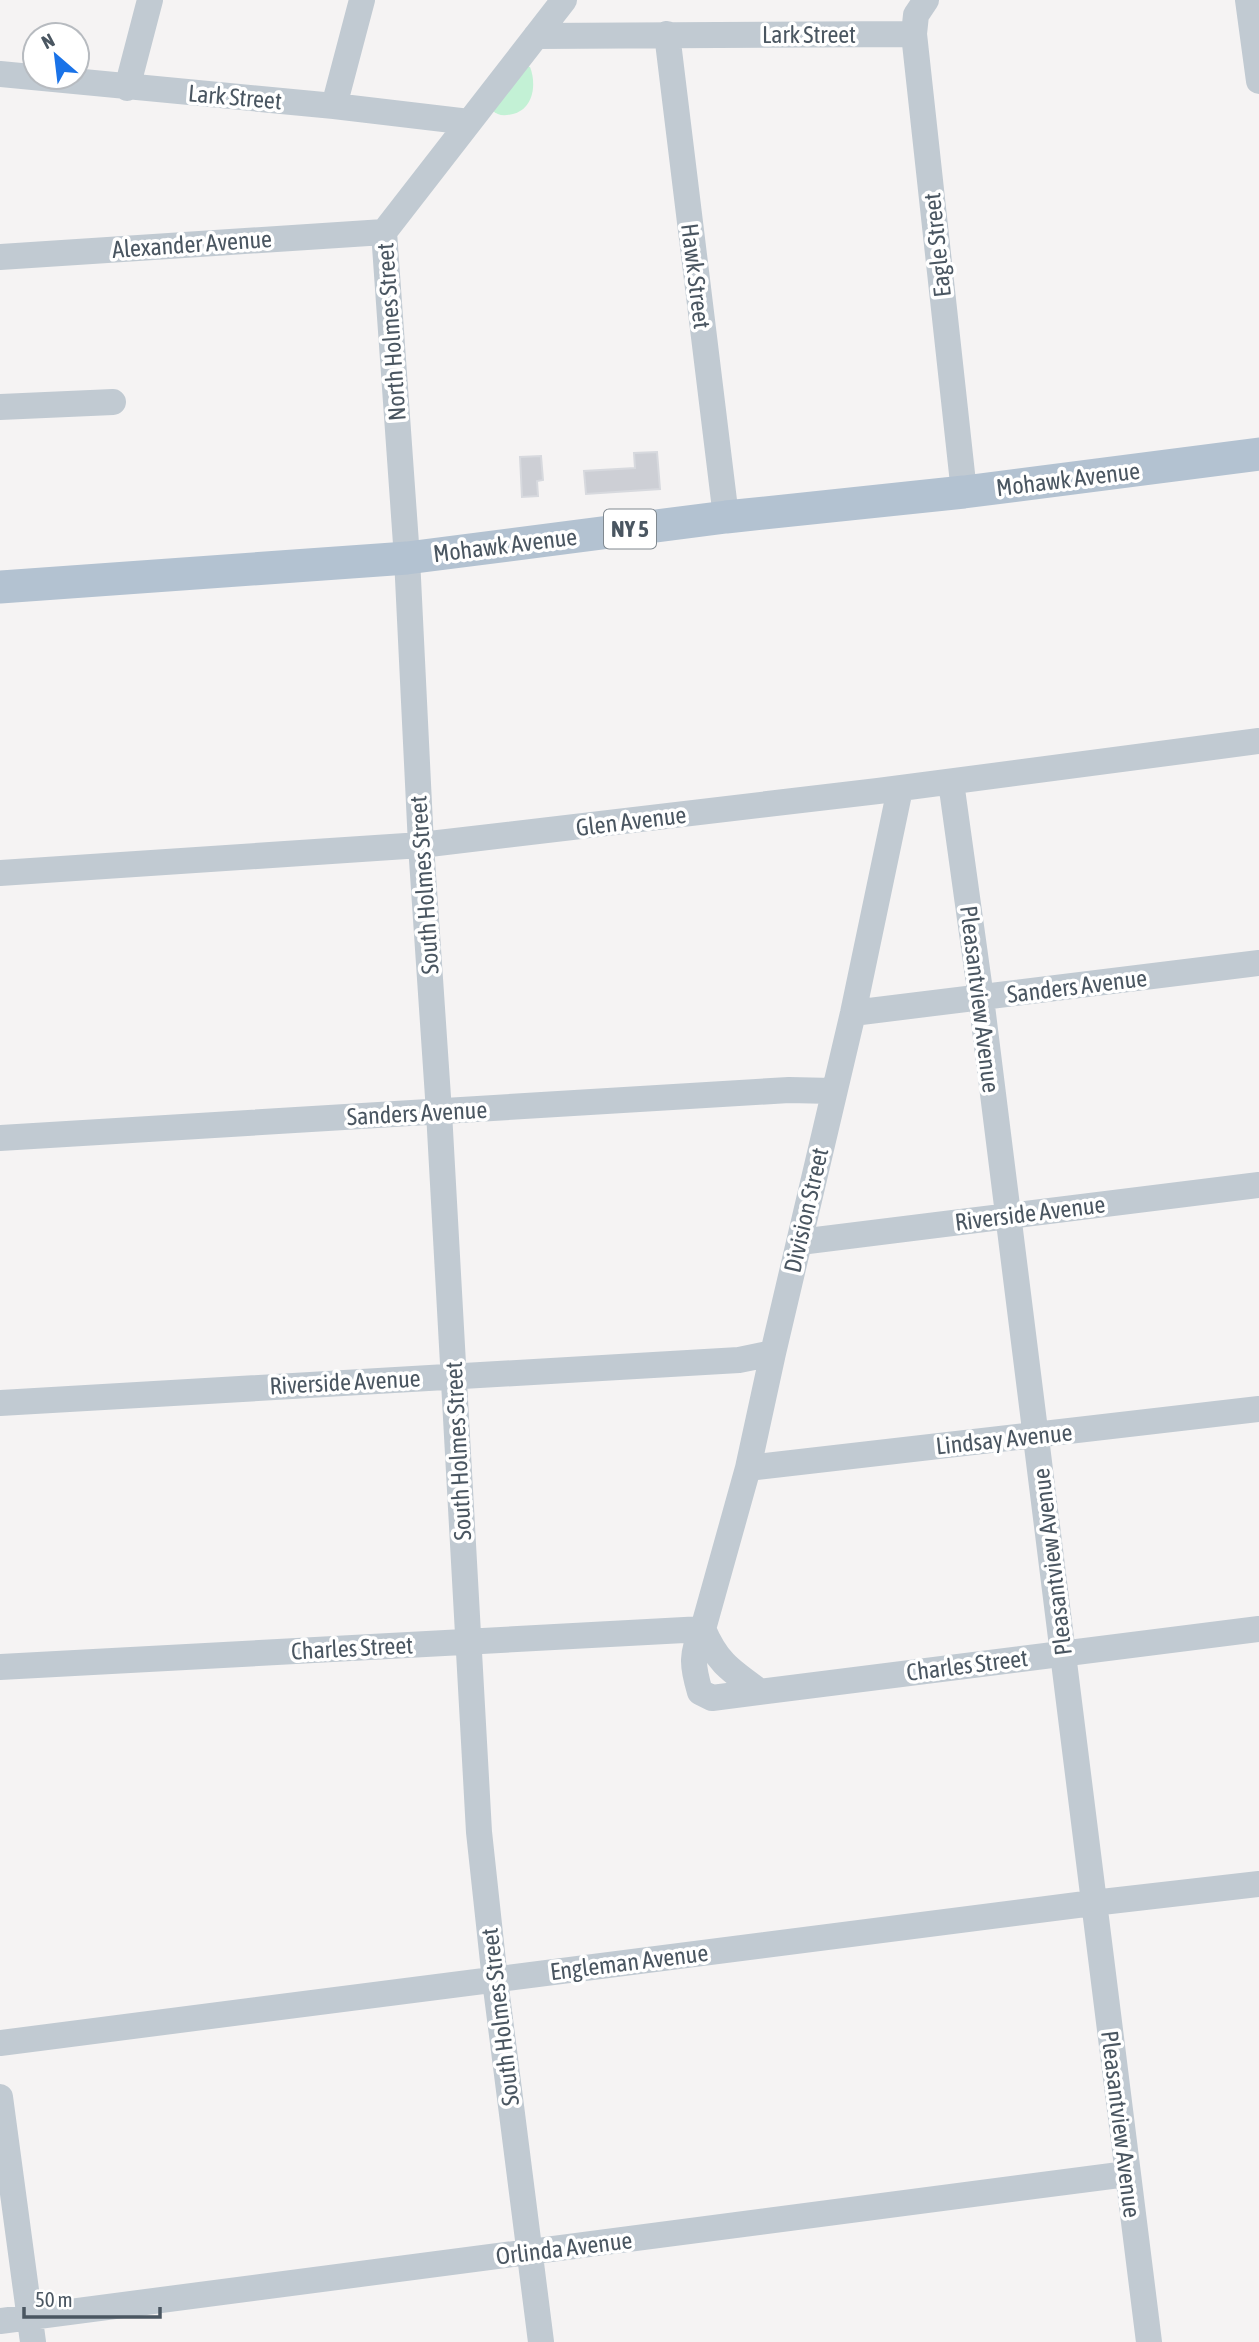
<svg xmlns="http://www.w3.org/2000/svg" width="1259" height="2342" viewBox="0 0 1259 2342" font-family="'Asap Condensed',sans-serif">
	<rect width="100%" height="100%" fill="#f5f3f3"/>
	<!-- green -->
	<path fill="#c3f1d5" d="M526 66 530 67C537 85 533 109 513 114 504 116 498 116 492 110Z"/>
	<!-- building -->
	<path fill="#cdcfd5" stroke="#d7d9de" stroke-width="2" d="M657 452 660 489 586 494 584 471 635 468 634 453Z
		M541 456 543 480 537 481 538 496 522 497 520 457Z"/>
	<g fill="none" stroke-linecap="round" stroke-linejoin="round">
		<!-- minor -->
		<path stroke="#c1cad2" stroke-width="26" d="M926 0 916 15 914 34 964 492
			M1248 0 1259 81
			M667 34 726 517
			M536 36 914 34
			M0 74 334 106 469 122
			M127 88 150 0
			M334 106 362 0
			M0 257 384 232
			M0 407 113 402
			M951 782 981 998 1149 2342
			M900 789 853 1013 773 1353 748 1468 703 1629C691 1654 692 1665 700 1692L712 1698 1259 1629
			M0 873 421 845 878 791 1259 741
			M853 1013 1259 963
			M0 1138 789 1090 833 1091
			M800 1242 1259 1185
			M0 1403 739 1360 773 1353
			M748 1468 1259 1409
			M703 1629C717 1662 730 1670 759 1691
			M0 1667 703 1629
			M0 2043 1093 1903 1259 1884
			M0 2097 33 2342
			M0 2321 1127 2174
			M541 2342 495 1980 479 1832 439 1112 421 845 407 558 384 232 564 0"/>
		<!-- major -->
		<path stroke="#b3c2d1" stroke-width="33" d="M0 587 407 558 726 517 964 492 1259 454"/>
	</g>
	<g text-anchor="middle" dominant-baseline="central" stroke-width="7" stroke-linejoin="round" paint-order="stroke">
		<!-- shield labels -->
		<rect fill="#fff" stroke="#808990" stroke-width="2" x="604" y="509.5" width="52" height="39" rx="5"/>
		<g font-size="23" font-weight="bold" fill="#4a5661">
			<text x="630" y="529">NY 5</text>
		</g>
		<!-- street labels -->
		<g font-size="24" fill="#4a5661" stroke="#fff">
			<text x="809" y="34">Lark Street</text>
			<text transform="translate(235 97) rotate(5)">Lark Street</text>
			<text transform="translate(192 244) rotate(-4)">Alexander Avenue</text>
			<text transform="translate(937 245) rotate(-96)">Eagle Street</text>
			<text transform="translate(696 276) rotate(83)">Hawk Street</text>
			<text transform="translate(391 332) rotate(-94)">North Holmes Street</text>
			<text transform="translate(1068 479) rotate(-7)">Mohawk Avenue</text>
			<text transform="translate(505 545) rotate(-7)">Mohawk Avenue</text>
			<text transform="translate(631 821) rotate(-7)">Glen Avenue</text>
			<text transform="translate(424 885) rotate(-94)">South Holmes Street</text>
			<text transform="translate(1077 986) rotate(-7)">Sanders Avenue</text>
			<text transform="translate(980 999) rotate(83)">Pleasantview Avenue</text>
			<text transform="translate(417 1113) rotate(-3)">Sanders Avenue</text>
			<text transform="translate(806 1210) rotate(-77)">Division Street</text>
			<text transform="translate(1030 1213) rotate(-7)">Riverside Avenue</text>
			<text transform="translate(345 1382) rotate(-3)">Riverside Avenue</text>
			<text transform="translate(1004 1439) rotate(-6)">Lindsay Avenue</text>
			<text transform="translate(458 1451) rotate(-93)">South Holmes Street</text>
			<text transform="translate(1052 1562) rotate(-97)">Pleasantview Avenue</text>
			<text transform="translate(352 1648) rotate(-3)">Charles Street</text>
			<text transform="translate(967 1665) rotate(-7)">Charles Street</text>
			<text transform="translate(629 1962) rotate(-7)">Engleman Avenue</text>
			<text transform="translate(500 2017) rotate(-97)">South Holmes Street</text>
			<text transform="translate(1121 2124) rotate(83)">Pleasantview Avenue</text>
			<text transform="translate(564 2248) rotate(-7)">Orlinda Avenue</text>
		</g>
	</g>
	<!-- north arrow -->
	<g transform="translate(56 56) rotate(332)"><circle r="33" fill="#ffffff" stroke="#b7bbc0" stroke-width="2"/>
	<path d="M0-5L12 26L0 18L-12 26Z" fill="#1a73e8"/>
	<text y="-10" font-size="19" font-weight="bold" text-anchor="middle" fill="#4a5661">N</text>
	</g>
	<!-- scale -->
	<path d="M24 2307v10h136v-10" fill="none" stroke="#4a5661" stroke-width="3.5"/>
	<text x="35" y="2307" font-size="21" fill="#4a5661" stroke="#ffffff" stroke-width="5" paint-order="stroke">50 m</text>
</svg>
